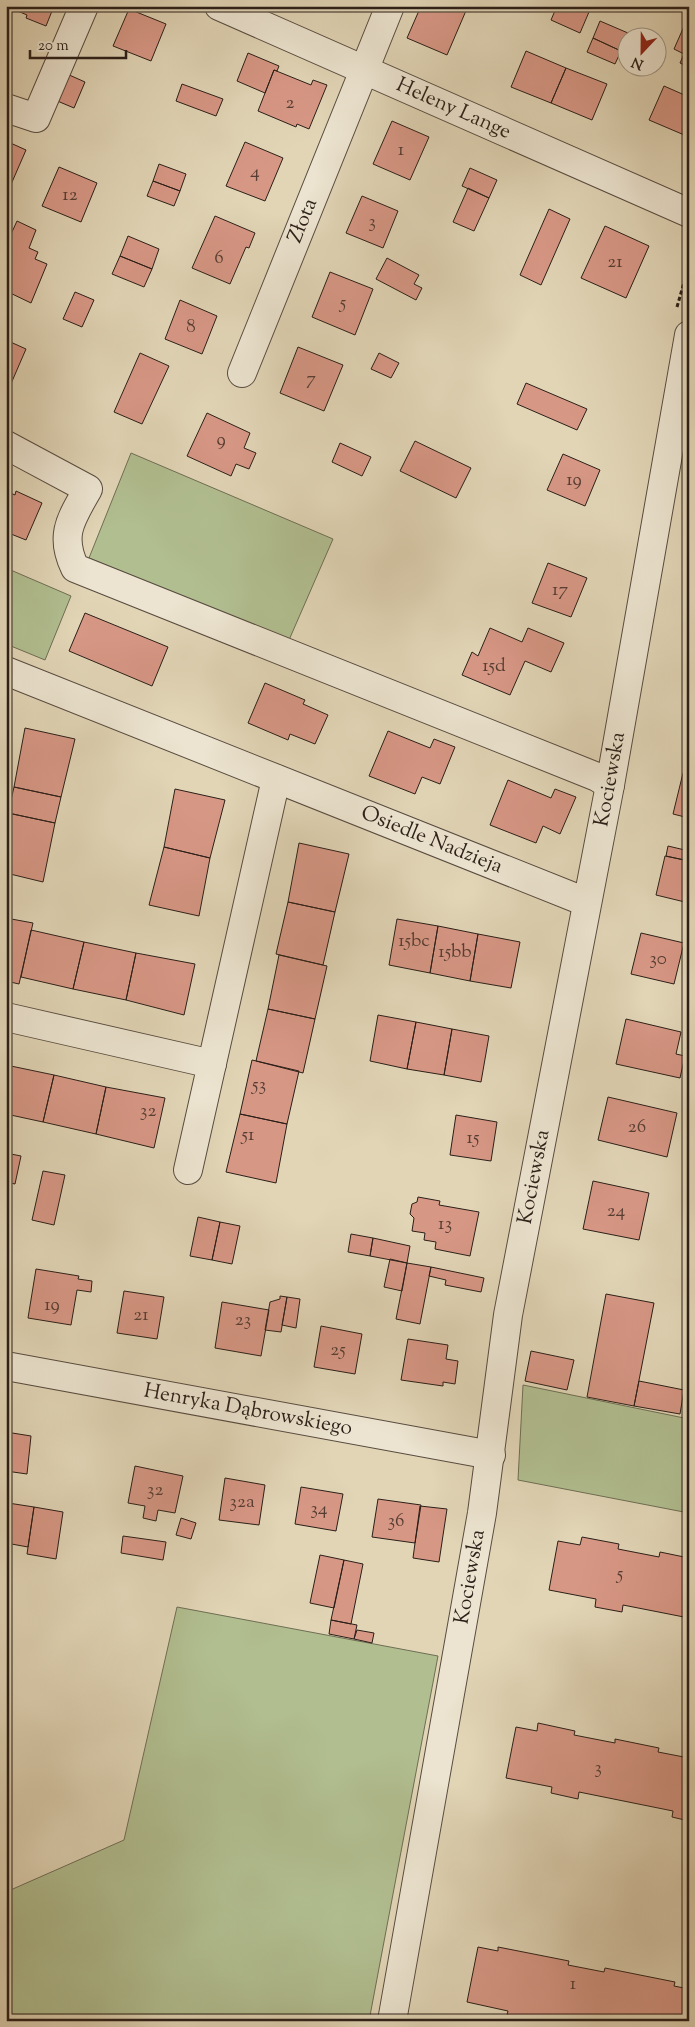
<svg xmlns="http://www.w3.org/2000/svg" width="695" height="2027" viewBox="0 0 695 2027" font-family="'Sorts Mill Goudy',serif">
	<rect width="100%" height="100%" fill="#e1d5b6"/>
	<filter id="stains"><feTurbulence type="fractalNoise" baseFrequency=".004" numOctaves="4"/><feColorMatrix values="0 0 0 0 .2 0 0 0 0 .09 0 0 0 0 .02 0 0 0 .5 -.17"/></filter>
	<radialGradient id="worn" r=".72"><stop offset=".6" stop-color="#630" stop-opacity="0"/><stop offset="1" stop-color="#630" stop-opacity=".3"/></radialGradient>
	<!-- green -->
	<path fill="#b1be90" stroke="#6e6e54" d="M131 453 333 539 289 640 89 558Z
		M6 568 71 596 45 660 6 644Z
		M523 1385 689 1419V1513L518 1480Z
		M177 1607 438 1656 369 2021H6V1892L124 1840Z"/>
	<!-- building -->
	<path fill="#d79785" stroke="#2b1f18" d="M6 6H54L46 26 26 18 27 15Z
		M421 6H468L447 55 407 38Z
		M557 6H577L589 12 580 33 551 20Z
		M129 9 166 24 151 61 113 46Z
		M689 15V67L680 63 684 54 674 49Z
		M600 21 628 33 621 51 593 38Z
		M593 38 621 51 615 64 587 52Z
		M526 51 566 68 551 103 511 87Z
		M248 53 279 66 277 71 274 70 265 93 237 81Z
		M566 68 607 84 592 120 551 103Z
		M274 70 311 85 313 80 327 85 309 129 297 124 296 127 258 111Z
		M67 74 85 82 74 108 55 100Z
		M182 84 223 99 216 116 176 101Z
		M664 86 689 97V137L649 120Z
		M392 121 429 137 410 180 373 164Z
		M6 141 26 150 9 189 6 187Z
		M245 142 283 158 265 201 226 186Z
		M159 164 186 174 180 191 153 181Z
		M59 167 97 183 81 222 42 206Z
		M470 168 497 180 489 198 462 186Z
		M153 181 180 191 174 206 147 196Z
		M468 188 489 198 474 231 453 222Z
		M362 196 398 211 383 248 346 233Z
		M549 209 570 219 541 285 520 275Z
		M215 216 255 233 249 248 246 247 230 284 192 268Z
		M17 221 36 230 29 248 38 252 35 259 47 264 31 303 6 291V245Z
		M605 226 649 246 626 298 581 278Z
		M128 236 159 249 152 269 120 256Z
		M120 256 152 269 144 287 112 274Z
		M387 258 419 275 414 284 422 288 416 300 376 279Z
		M330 272 373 289 355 335 312 317Z
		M75 292 94 300 82 327 63 319Z
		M180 300 217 316 202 354 165 339Z
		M6 340 26 349 10 386 6 384Z
		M298 347 343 365 324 411 280 393Z
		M140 353 169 366 142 424 114 412Z
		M379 353 399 363 391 378 371 369Z
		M526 383 587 409 577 430 517 404Z
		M207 413 250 433 244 448 256 453 249 469 236 464 231 476 187 456Z
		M415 441 471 468 456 498 400 471Z
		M340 443 371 457 362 476 332 462Z
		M563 454 600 470 585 506 547 490Z
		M6 491 15 495 16 491 42 503 26 540 6 532Z
		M548 563 587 578 571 617 532 603Z
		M85 613 168 647 152 686 69 651Z
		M490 628 522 642 528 628 564 643 551 672 525 661 510 695 462 675 472 652 478 656Z
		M265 683 305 700 303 704 328 715 315 744 290 734 288 740 248 723Z
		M25 728 75 739 61 797 14 787Z
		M388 731 430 748 434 739 455 747 440 784 422 777 415 794 369 776Z
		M683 773 689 774V818L673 814Z
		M508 780 551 798 555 789 576 797 560 834 543 826 536 843 490 825Z
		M14 787 61 797 55 823 8 813Z
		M175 789 225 800 210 858 164 847Z
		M8 813 55 823 43 882 6 873V822Z
		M299 843 349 854 335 912 288 902Z
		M668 846 689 851V861L666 856Z
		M164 847 210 858 199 916 149 905Z
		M665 856 689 861V903L656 895Z
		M288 902 335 912 323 965 276 954Z
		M6 918 33 923 19 984 6 981Z
		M397 919 438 926 430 973 389 965Z
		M438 926 478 934 470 981 430 973Z
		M31 930 84 942 73 989 21 977Z
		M641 933 684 943 674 984 631 974Z
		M478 934 520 942 511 988 470 981Z
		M84 942 136 953 126 1000 73 989Z
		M136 953 195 964 184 1015 126 1000Z
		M279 955 327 966 315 1019 268 1009Z
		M268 1009 315 1019 303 1073 256 1061Z
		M378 1015 416 1022 407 1069 370 1061Z
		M626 1019 681 1032 676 1054 685 1056 680 1078 616 1064Z
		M416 1022 452 1029 444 1075 407 1069Z
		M452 1029 489 1036 481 1082 444 1075Z
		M252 1060 299 1071 287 1124 240 1114Z
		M6 1065 54 1075 43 1122 6 1114Z
		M54 1075 106 1087 96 1134 43 1122Z
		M106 1087 165 1098 154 1148 96 1134Z
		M608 1097 677 1113 667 1157 598 1140Z
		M240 1114 287 1124 276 1183 226 1172Z
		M456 1115 497 1122 491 1161 450 1155Z
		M6 1153 21 1156 15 1184 6 1182Z
		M43 1171 65 1175 54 1225 32 1220Z
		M593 1181 649 1193 639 1240 583 1229Z
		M418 1197 440 1201 439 1205 479 1212 470 1256 435 1249 436 1242 424 1240 425 1233 412 1231 414 1218 410 1214 412 1204 417 1202Z
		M198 1217 220 1222 212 1260 190 1256Z
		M220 1222 240 1226 232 1264 212 1260Z
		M351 1234 373 1238 370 1256 348 1252Z
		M373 1238 410 1246 407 1263 370 1256Z
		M390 1259 407 1263 402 1291 384 1287Z
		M407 1263 431 1267 420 1324 396 1319Z
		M431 1267 484 1278 481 1292 445 1285 446 1280 429 1276Z
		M36 1269 79 1276 78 1279 92 1281 91 1292 77 1290 71 1325 28 1318Z
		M124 1291 164 1297 157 1339 117 1333Z
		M606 1294 654 1303 634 1406 587 1397Z
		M280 1296 287 1297 281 1332 265 1330 270 1302 280 1299Z
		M287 1297 300 1299 296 1328 282 1325Z
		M222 1302 269 1310 261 1356 215 1348Z
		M321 1326 362 1334 355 1374 314 1367Z
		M408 1339 448 1345 446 1359 458 1361 455 1384 443 1382V1386L401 1380Z
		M531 1351 574 1360 567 1390 525 1381Z
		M639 1381 684 1390 680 1414 634 1406Z
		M6 1432 31 1436 27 1474 6 1471Z
		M135 1466 183 1476 175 1513 158 1510 156 1521 143 1518 145 1506 128 1503Z
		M225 1478 265 1485 259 1525 219 1520Z
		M301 1487 343 1494 336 1531 295 1524Z
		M378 1499 421 1505 415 1543 372 1537Z
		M8 1503 34 1507 28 1547 6 1543Z
		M420 1506 447 1509 439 1562 413 1558Z
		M34 1507 63 1512 56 1559 27 1554Z
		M181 1518 196 1523 191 1539 176 1535Z
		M123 1536 166 1542 163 1560 121 1553Z
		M582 1537 619 1544 618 1549 659 1557 660 1552 689 1558V1618L623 1605 622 1612 595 1607 596 1599 549 1590 558 1541 580 1545Z
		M320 1555 344 1560 334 1608 310 1603Z
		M344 1560 363 1564 351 1624 331 1620Z
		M331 1620 357 1625 354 1639 329 1634Z
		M357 1630 374 1633 372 1643 354 1639Z
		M538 1723 575 1731 574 1735 615 1743V1739L659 1748 658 1752 689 1758V1821L672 1817 673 1811 579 1792 578 1799 551 1793 552 1787 506 1778 516 1727 537 1731Z
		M478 1947 498 1951V1947L569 1961 568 1965 604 1972 605 1968 675 1982 674 1986 689 1989 687 2021H560L535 2016 532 2021 507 2015 508 2011 467 2002Z"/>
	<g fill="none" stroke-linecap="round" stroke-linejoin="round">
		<!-- minor casing -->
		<g stroke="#584c40" stroke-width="30">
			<g id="minor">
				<path id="s1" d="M219 6 689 213"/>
				<path d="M6 108 36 118 84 6"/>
				<path id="s2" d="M242 373 390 6"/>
				<path d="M6 445 88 489C71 519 59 535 75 568L597 777 610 785"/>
				<path id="s3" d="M6 671 586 902"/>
				<path d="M6 1017 212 1064"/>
				<path d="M188 1170 276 779"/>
				<path id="s4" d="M6 1366 491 1455"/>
				<path id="s5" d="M392 2021 482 1513 508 1315 610 785 689 335"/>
			</g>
		</g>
		<!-- path -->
		<path stroke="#2b1f18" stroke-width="3" stroke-dasharray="4 2.5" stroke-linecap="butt" d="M677 307 689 265"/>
		<!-- minor -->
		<use href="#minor" stroke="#ece4d0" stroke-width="28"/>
	</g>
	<g text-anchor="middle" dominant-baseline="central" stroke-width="5" stroke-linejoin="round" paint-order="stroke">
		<!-- number labels -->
		<g font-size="19" fill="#563d33">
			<text x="290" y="103">2</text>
			<text x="401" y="150">1</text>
			<text x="255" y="172">4</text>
			<text x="70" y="195">12</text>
			<text x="372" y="222">3</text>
			<text x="219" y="258">6</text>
			<text x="615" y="262">21</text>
			<text x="343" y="303">5</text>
			<text x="191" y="327">8</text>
			<text x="311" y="379">7</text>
			<text x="221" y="440">9</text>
			<text x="574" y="480">19</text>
			<text x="560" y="590">17</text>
			<text x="494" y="666">15d</text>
			<text x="414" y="941">15bc</text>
			<text x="455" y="952">15bb</text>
			<text x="658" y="959">30</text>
			<text x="259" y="1085">53</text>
			<text x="148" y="1111">32</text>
			<text x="637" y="1127">26</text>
			<text x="248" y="1135">51</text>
			<text x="473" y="1138">15</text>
			<text x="616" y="1211">24</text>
			<text x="445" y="1224">13</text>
			<text x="52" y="1305">19</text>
			<text x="141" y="1315">21</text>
			<text x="243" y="1320">23</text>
			<text x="338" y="1350">25</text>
			<text x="155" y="1490">32</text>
			<text x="242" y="1502">32a</text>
			<text x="319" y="1509">34</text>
			<text x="396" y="1521">36</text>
			<text x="620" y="1574">5</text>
			<text x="598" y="1768">3</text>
			<text x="573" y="1984">1</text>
		</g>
		<!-- street labels -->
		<g font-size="21" fill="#2b1f18" stroke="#ece4d0">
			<text stroke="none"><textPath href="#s1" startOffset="256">Heleny Lange</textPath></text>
			<text stroke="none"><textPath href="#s2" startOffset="164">Złota</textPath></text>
			<text stroke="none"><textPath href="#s5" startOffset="1261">Kociewska</textPath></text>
			<text stroke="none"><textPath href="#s3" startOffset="458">Osiedle Nadzieja</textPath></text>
			<text stroke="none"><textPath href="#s5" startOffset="856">Kociewska</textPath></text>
			<text stroke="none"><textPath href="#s4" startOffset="246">Henryka Dąbrowskiego</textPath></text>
			<text stroke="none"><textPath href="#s5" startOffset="451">Kociewska</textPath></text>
		</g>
	</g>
	<!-- margin -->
	<rect width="695" height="2027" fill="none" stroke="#e1d5b6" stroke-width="25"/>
	<rect x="8" y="8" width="680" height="2012" fill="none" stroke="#2b1f18" stroke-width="2.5"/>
	<rect x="12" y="12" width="670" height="2002" fill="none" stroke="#2b1f18"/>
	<!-- north arrow -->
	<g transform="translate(642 52) rotate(202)"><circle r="24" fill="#ece4d0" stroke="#9f9586"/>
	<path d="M0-4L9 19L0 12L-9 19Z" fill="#8f2418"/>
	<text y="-8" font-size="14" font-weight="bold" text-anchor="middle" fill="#2b1f18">N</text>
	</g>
	<!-- scale -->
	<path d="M30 50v8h96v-8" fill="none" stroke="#2b1f18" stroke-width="2.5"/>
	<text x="38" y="50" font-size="15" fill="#2b1f18" stroke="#ece4d0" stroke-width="4" paint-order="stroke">20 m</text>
	<rect width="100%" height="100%" filter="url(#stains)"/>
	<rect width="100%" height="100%" fill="url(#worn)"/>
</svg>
